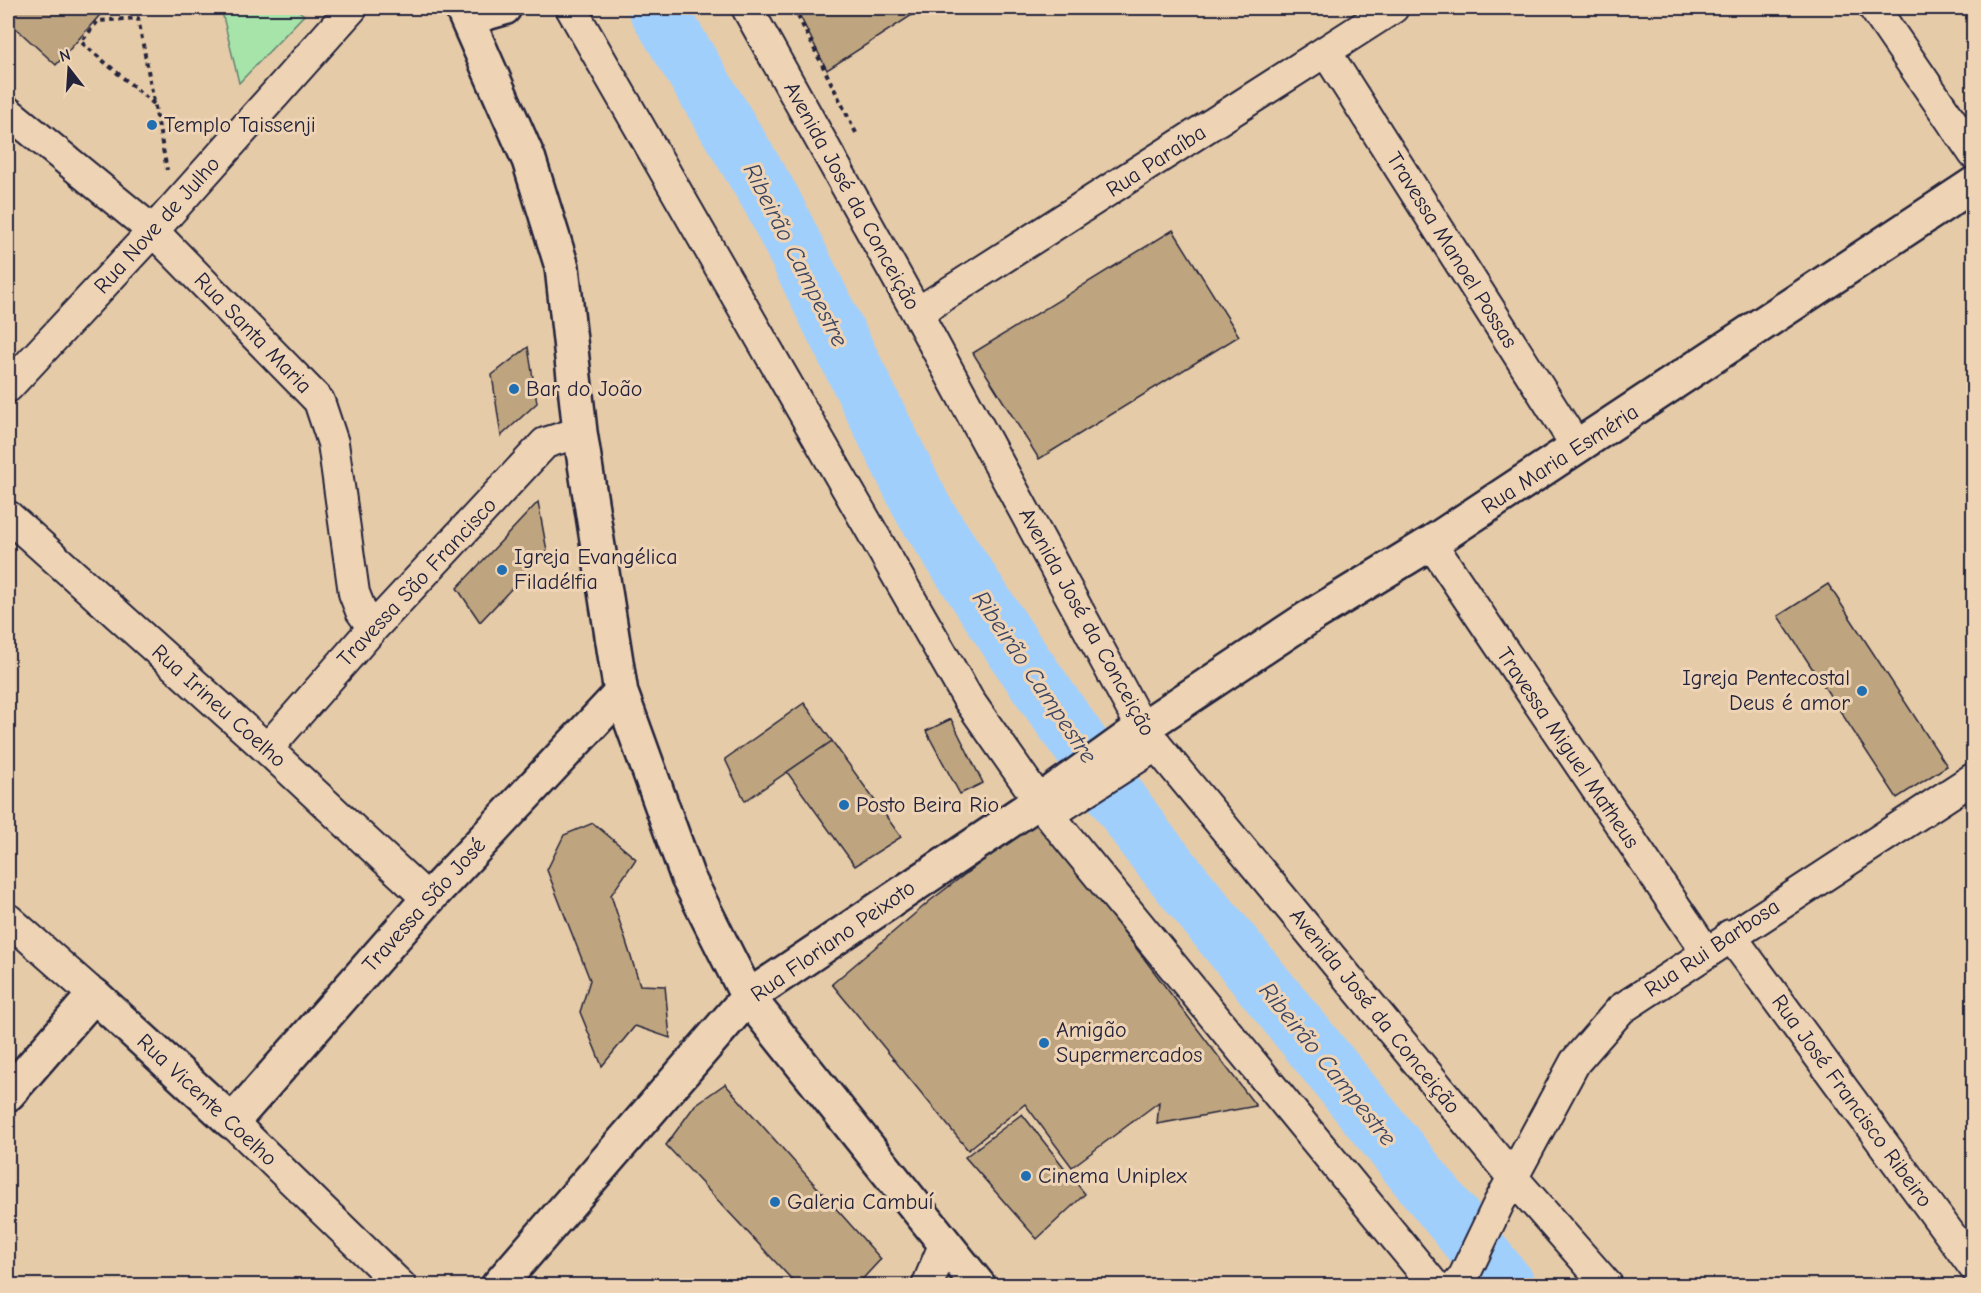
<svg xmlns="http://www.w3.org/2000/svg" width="1981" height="1293" viewBox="0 0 1981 1293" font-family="'Comic Neue',sans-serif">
	<rect width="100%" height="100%" fill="#e6cba8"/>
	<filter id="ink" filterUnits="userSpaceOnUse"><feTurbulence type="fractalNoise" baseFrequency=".0167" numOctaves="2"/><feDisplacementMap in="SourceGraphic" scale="12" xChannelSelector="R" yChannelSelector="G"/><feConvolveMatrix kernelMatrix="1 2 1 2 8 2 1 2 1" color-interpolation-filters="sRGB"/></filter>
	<g filter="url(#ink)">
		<!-- green -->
		<path fill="#a7e4aa" stroke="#648372" stroke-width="1.5" d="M221 8H295L304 15 239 83Z"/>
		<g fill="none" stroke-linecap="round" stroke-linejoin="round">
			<!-- river -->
			<path stroke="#a1cffc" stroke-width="58" d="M657 8 772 201 924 511 1014 649 1146 839 1507 1286"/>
		</g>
		<!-- building -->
		<path fill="#bea57f" stroke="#22223b" stroke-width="1.5" d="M8 8H106L56 65 8 21Z
			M804 8H923L827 70 798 12Z
			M1173 230 1239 336 1039 459 973 353Z
			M528 347 537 403 501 436 492 375Z
			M538 502 547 551 480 622 457 588Z
			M1828 584 1947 766 1897 798 1778 616Z
			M804 703 832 741 745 801 725 759Z
			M951 719 983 783 960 794 926 731Z
			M832 741 901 837 855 866 787 772Z
			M1038 819 1256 1106 1157 1124 1159 1102 1072 1167 1025 1104 968 1150 832 984 931 900Z
			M593 823 636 859 611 895 640 985 665 986 670 1038 635 1026 602 1066 580 1012 590 980 547 870 564 835Z
			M725 1084 881 1259 856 1286H798L666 1145 695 1105Z
			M1022 1114 1085 1194 1037 1239 965 1157Z"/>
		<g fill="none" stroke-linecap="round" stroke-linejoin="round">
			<!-- street casing -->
			<g stroke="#22223b" stroke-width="34">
				<path id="street" d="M571 8 968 699 1049 815 1435 1286
					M747 8 917 313 1142 728 1513 1178 1608 1286
					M1874 8 1974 154
					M1326 52 1577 447
					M8 112 153 231 319 401 333 443 354 593 361 611 373 628
					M917 313 1393 8
					M8 387 153 231 352 8
					M8 516 267 749 428 899
					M1431 543 1706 952
					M267 749 373 628 545 443 580 432
					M1049 815 1157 745
					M8 919 94 995
					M1730 935 1974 1267
					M232 1122 401 1286
					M927 1286 944 1245
					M1456 1286 1463 1278 1499 1203 1575 1062 1621 1009 1974 778"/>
			</g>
			<!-- secondary casing -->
			<g stroke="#22223b" stroke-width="38">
				<path id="secondary" d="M462 8 529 160 562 267 580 432 621 693 688 878 748 997 979 1286
					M469 18 504 8
					M8 1094 94 995 232 1122 428 899 621 693
					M498 1286 748 997 1054 791 1132 735 1308 618 1431 543 1974 184"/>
			</g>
			<!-- path -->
			<path stroke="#22223b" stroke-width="4" stroke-dasharray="4.5 4.5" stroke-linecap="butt" d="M794 8 857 135
				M154 104 81 42 98 21 138 18 167 170"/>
			<!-- street -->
			<use href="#street" stroke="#eed4b5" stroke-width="30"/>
			<!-- secondary -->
			<use href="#secondary" stroke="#eed4b5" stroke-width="33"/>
		</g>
	</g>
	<!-- markers -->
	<g fill="#1f6fb2" stroke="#eed4b5" stroke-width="2">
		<circle cx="152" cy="125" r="6"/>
		<circle cx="514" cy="389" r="6"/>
		<circle cx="502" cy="570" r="6"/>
		<circle cx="1862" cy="691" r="6"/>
		<circle cx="844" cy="805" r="6"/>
		<circle cx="1044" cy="1043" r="6"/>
		<circle cx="1026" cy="1176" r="6"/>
		<circle cx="775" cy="1202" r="6"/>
	</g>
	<g text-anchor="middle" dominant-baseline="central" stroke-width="6" stroke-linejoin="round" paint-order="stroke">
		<!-- poi labels -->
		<g font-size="22" fill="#22223b" stroke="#eed4b5" text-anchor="start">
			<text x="164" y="125">Templo Taissenji</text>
			<text x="526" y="389">Bar do João</text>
			<text x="514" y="557">Igreja Evangélica<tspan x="514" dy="25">Filadélfia</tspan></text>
			<text x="1850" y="678" text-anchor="end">Igreja Pentecostal<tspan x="1850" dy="25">Deus é amor</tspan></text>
			<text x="856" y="805">Posto Beira Rio</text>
			<text x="1056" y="1030">Amigão<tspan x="1056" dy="25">Supermercados</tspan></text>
			<text x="1038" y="1176">Cinema Uniplex</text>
			<text x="787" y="1202">Galeria Cambuí</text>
		</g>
		<!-- street labels -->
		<g font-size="22" fill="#22223b" stroke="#eed4b5">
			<text transform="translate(1156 161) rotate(-33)">Rua Paraíba</text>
			<text transform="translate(852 196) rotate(61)">Avenida José da Conceição</text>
			<text transform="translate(157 225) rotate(-48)">Rua Nove de Julho</text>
			<text transform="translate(1452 250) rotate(58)">Travessa Manoel Possas</text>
			<text transform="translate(253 333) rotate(46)">Rua Santa Maria</text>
			<text transform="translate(1560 459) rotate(-33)">Rua Maria Esméria</text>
			<text transform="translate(417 582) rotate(-47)">Travessa São Francisco</text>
			<text transform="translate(1087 622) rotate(61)">Avenida José da Conceição</text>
			<text transform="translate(219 706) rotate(42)">Rua Irineu Coelho</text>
			<text transform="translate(1568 748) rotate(56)">Travessa Miguel Matheus</text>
			<text transform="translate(424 905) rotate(-48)">Travessa São José</text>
			<text transform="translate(833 941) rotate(-35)">Rua Floriano Peixoto</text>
			<text transform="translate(1712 948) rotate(-34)">Rua Rui Barbosa</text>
			<text transform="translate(1375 1011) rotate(51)">Avenida José da Conceição</text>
			<text transform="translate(207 1100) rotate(43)">Rua Vicente Coelho</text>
			<text transform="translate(1852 1101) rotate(54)">Rua José Francisco Ribeiro</text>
		</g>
		<!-- water labels -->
		<g font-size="24" font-style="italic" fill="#3b4562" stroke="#eed4b5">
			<text transform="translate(796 255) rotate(63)">Ribeirão Campestre</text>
			<text transform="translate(1035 677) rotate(56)">Ribeirão Campestre</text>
			<text transform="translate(1328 1064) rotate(51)">Ribeirão Campestre</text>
		</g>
	</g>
	<!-- margin -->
	<rect width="1981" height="1293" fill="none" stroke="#eed4b5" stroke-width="30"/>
	<rect x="15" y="15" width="1951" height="1263" fill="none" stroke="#22223b" stroke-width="2" filter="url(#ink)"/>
	<!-- north arrow -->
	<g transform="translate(69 69) rotate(343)" stroke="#eed4b5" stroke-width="4.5" paint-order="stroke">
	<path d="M0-4.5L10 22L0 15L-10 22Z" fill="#22223b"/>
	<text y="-9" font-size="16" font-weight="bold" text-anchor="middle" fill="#22223b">N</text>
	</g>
</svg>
